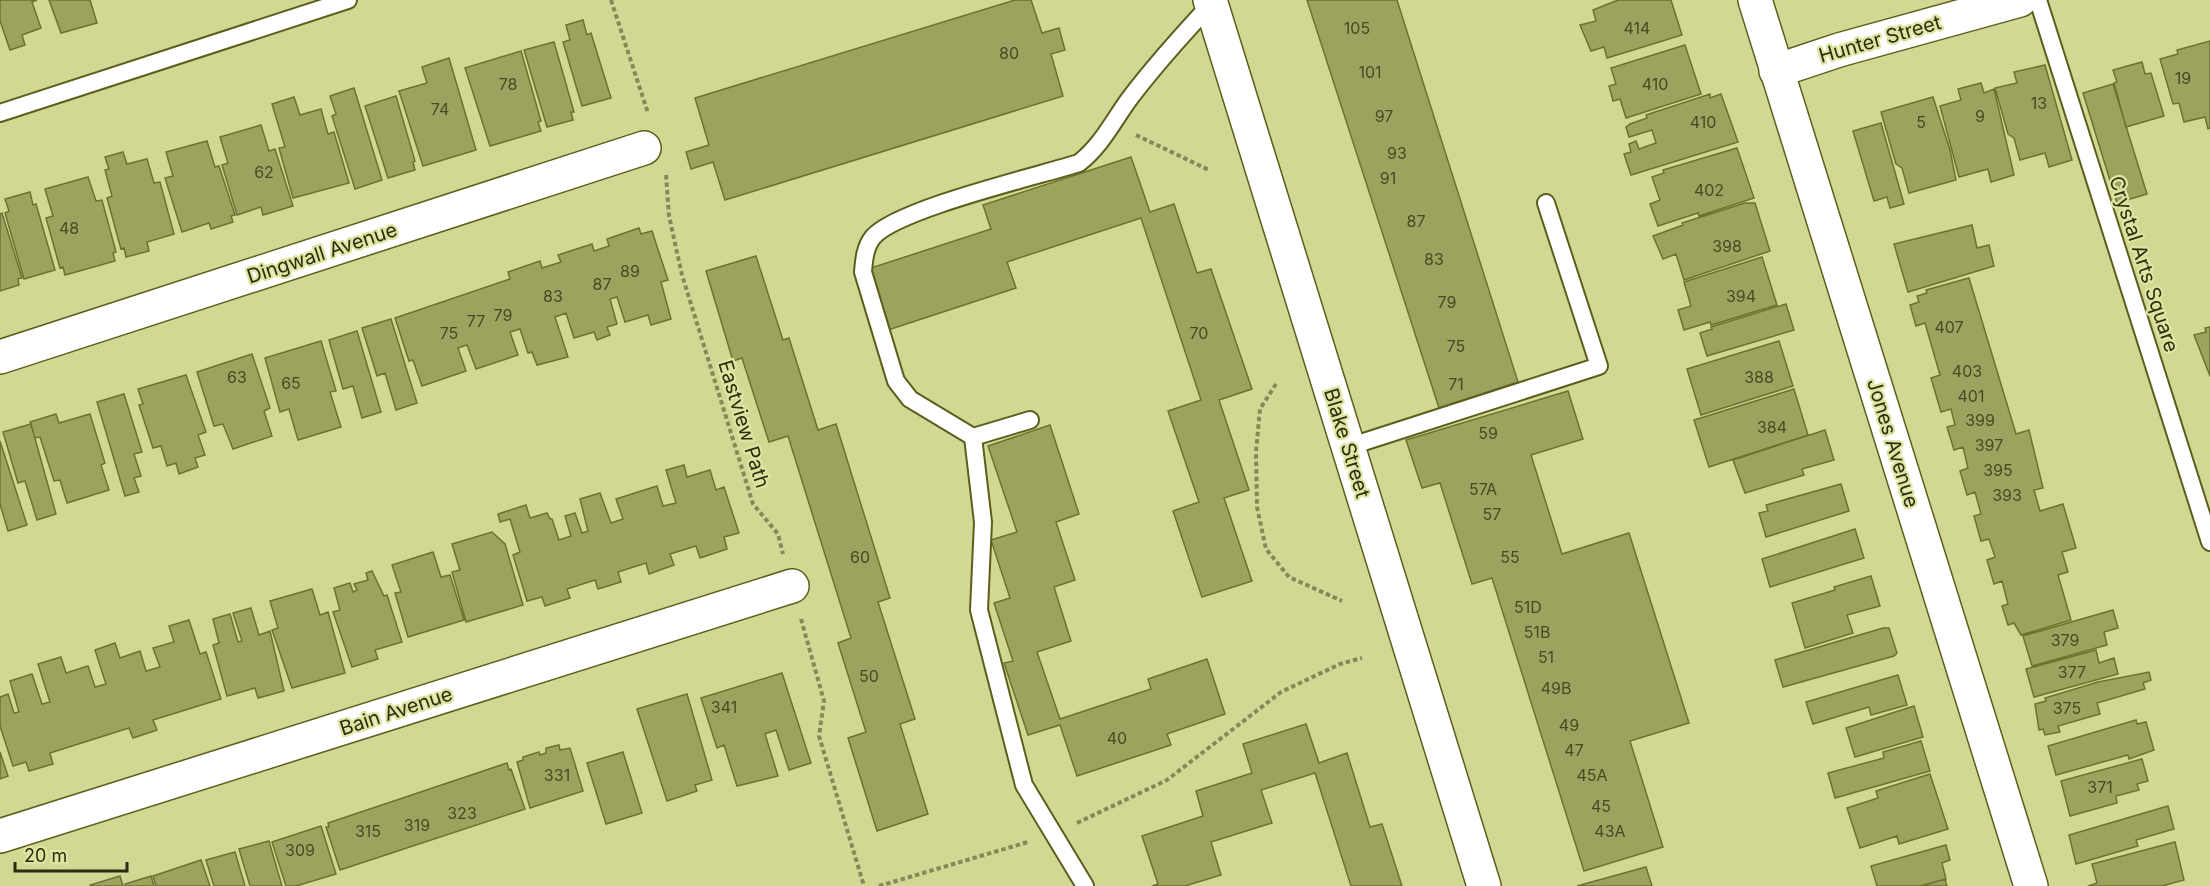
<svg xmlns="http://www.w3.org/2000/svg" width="2210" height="886" viewBox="0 0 2210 886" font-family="Inter,sans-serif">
	<rect width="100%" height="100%" fill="#d2d894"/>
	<!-- building -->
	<path fill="#9da25f" stroke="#6d7230" stroke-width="1.5" d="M0 0H37L32 2 41 28 22 35 25 45 10 50 0 21Z
		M49 0H90L97 23 61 33Z
		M1015 0H1031L1042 33 1059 28 1065 50 1051 54 1063 96 725 200 713 162 691 169 686 152 709 145 695 98Z
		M1307 0H1397L1518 382 1439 408Z
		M1618 0H1671L1682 35 1607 58 1604 47 1591 51 1580 25 1596 21 1593 10Z
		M583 20 587 35 591 33 611 98 582 106 563 42 570 40 566 25Z
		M2210 41V128L2208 129 2205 117 2184 122 2179 103 2173 104 2160 59 2178 54 2177 50Z
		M554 42 574 112H571L573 120 547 127 524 50Z
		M1685 45 1701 94 1626 118 1620 99 1613 101 1609 86 1616 84 1611 68Z
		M521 51 541 121 538 122 541 131 490 146 465 68Z
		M449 58 476 150 423 166 399 91 427 83 422 67Z
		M2142 62 2145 74 2151 73 2164 116 2126 127 2114 83 2117 82 2113 70Z
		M2045 65 2072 160 2049 167 2045 153 2020 160 2014 138 2008 134 1995 88 2017 83 2014 72Z
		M1981 83 1984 93 1994 89 2014 175 1991 182 1988 169 1959 177 1940 106 1961 100 1958 89Z
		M2113 84 2147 194 2117 203 2083 93Z
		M354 88 382 180 355 189 332 116 336 114 330 96Z
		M1710 94V98L1721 94 1738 142 1631 175 1624 154 1631 152 1629 144 1636 141 1639 149 1656 143 1652 130 1629 137 1626 127 1630 124 1647 118 1646 115Z
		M396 96 415 161 413 162 415 170 388 178 365 106Z
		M294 97 300 115 321 109 328 134 334 132 349 183 293 198 279 148 285 147 272 104Z
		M1933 97 1950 150 1956 180 1909 193 1902 168 1896 164 1881 112Z
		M1881 123 1904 204 1890 208 1887 197 1874 201 1853 131Z
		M261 125 269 151 275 149 293 206 263 215 261 207 237 215 222 165 228 163 220 137Z
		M207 141 215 167 219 166 235 215 231 216 233 222 211 229 209 223 182 232 165 178 173 176 166 152Z
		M1737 148 1754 198 1699 216 1698 213 1658 226 1650 204 1660 200 1652 177 1664 173 1663 170Z
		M123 152 127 164 147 159 154 183 160 182 174 234 147 242 149 251 126 257 124 248 121 249 107 198 112 196 105 170 109 169 105 157Z
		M1131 157 1150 212 1174 204 1197 273 1211 269 1252 389 1219 400 1249 490 1224 498 1252 581 1202 597 1173 511 1199 502 1168 411 1201 400 1141 218 1007 262 1016 288 888 330 868 269 991 229 983 205Z
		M88 177 96 201 102 200 116 252 113 253 115 261 65 275 63 267 60 268 46 218 53 216 45 189Z
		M30 192 33 205 36 204 55 270 24 279 5 213 9 211 5 199Z
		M1745 203H1755L1770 251 1684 280 1676 254 1663 259 1653 236 1683 225 1682 223Z
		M2 213 22 278 18 279 19 285 0 291V214Z
		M1972 225 1977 248 1989 245 1994 266 1908 292 1894 244Z
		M639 228 641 234 652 231 668 280 661 282 671 319 651 325 648 315 625 322 617 297 610 299 617 324 607 327 610 335 597 340 594 332 574 338 566 313 555 317 568 357 537 365 532 352 528 353 520 329 510 332 518 355 476 369 467 345 458 348 466 371 422 386 413 360 409 361 395 318 510 279 508 272 540 261 542 268 561 262 558 255 592 244 594 251 609 246 607 239Z
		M756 256 783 340 789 338 818 430 836 424 890 598 878 602 915 719 900 724 928 814 877 831 848 738 866 732 838 643 851 638 788 436 769 442 742 358 733 361 706 271Z
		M1762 257 1777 305 1711 325 1710 322 1684 330 1678 310 1691 306 1684 282Z
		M1969 278 2016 434 2029 430 2043 488 2034 490 2040 511 2063 504 2076 548 2062 552 2068 572 2058 575 2071 620 2021 635 2014 623 2008 625 2002 606 2008 604 2002 581 1994 584 1987 560 1995 557 1989 539 1981 541 1974 516 1981 514 1975 492 1967 495 1960 471 1968 468 1963 447 1954 450 1947 427 1955 425 1951 409 1941 412 1931 378 1940 375 1925 323 1916 326 1910 305 1919 302 1917 296 1927 293 1926 290Z
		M1786 304 1794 330 1707 356 1700 333 1712 329 1711 327Z
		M391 319 417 403 396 410 385 373 377 376 362 328Z
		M2210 327V376L2194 335 2206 332 2205 328Z
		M357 331 381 412 362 418 353 386 343 389 329 340Z
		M321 341 336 391 330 392 341 427 298 440 289 409 280 412 265 358Z
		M1779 341 1793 386 1701 415 1687 369Z
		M252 354 270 408 264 411 272 436 233 449 223 424 214 426 197 372Z
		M186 375 206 432 198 435 205 455 195 458 198 467 179 474 176 463 167 466 161 446 153 448 139 405 143 404 138 389Z
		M1794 389 1808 435 1709 467 1694 420Z
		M1568 391 1583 439 1531 455 1562 554 1629 533 1689 723 1630 741 1663 847 1584 871 1492 578 1472 584 1440 483 1422 488 1406 440Z
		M124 394 142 452 134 454 141 476 134 478 139 492 125 496 97 402Z
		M56 414 59 423 90 414 105 463 101 465 109 490 67 503 60 480 54 481 40 437 35 438 30 422Z
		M31 424 56 514 37 520 25 481 18 483 3 432Z
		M1050 425 1079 514 1056 522 1075 580 1054 587 1071 641 1037 652 1060 719 1151 689 1148 679 1207 659 1225 714 1167 734 1171 745 1077 776 1060 725 1028 735 1004 663 1013 661 994 603 1010 598 991 540 1017 532 988 446Z
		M1825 430 1834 460 1802 469 1804 475 1745 493 1733 460Z
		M0 441 27 525 8 531 0 504Z
		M684 465 687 477 710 470 716 490 724 487 739 533 724 537 727 549 700 558 696 546 670 554 674 565 649 574 646 563 618 572 621 582 598 589 595 580 567 589 570 598 545 606 542 597 527 601 513 555 520 552 510 519 500 522 498 514 526 505 530 518 547 513 550 519H552L559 540 571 536 565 516 575 513 582 533 588 531 580 499 600 493 611 523 623 519 616 499 657 486 663 506 676 503 666 470Z
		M1841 484 1849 511 1766 537 1759 513 1768 511 1766 505Z
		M1855 529 1864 558 1770 587 1762 559Z
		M492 532 505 544 523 605 466 622 452 572 460 570 452 544Z
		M433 552 441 577 450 575 464 620 408 637 395 593 401 592 392 565Z
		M372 571 384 596 387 595 402 642 375 650 378 659 352 667 333 612 340 610 334 588 350 583 353 592 357 590 354 584 368 580 366 573Z
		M1871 576 1880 606 1847 615 1853 633 1805 648 1792 603 1835 590 1834 587Z
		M312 589 320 615 328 612 345 673 292 688 272 630 278 628 270 601Z
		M251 608 259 635 270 631 284 691 258 698 255 688 227 696 213 645 219 643 213 619 230 614 238 642 242 641 233 613Z
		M2113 610 2118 628 2104 632 2107 645 2032 666 2023 636Z
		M189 620 200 654 206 652 221 699 153 720 157 730 133 738 129 728 50 753 53 764 29 771 26 762 13 766 0 726V697L8 694 14 713 19 712 10 681 32 674 42 704 50 702 38 664 61 657 66 673 88 666 95 687 106 684 95 650 115 643 120 658 140 651 146 671 160 667 153 648 174 642 169 626Z
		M1883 628H1889L1897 653 1894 656 1783 687 1775 660Z
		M2096 650 2099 663 2114 658 2118 674 2034 697 2026 669Z
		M2149 672 2151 680 2143 683 2145 689 2097 703 2100 714 2058 726 2060 732 2045 735 2043 729 2039 730 2035 704 2046 701 2045 698 2098 682Z
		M782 673 811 763 789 770 776 730 765 734 778 776 737 786 724 745 717 748 701 698Z
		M1898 675 1907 705 1871 715 1869 707 1813 724 1806 702Z
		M687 694 712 780 695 785 697 791 667 801 637 709Z
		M1914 706 1923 737 1855 757 1846 728Z
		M2136 720 2137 724 2146 722 2154 750 2129 759 2128 755 2056 775 2048 746Z
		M1306 724 1319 763 1347 753 1370 827 1382 824 1402 886H1351L1315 773 1261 790 1272 823 1211 842 1221 875 1185 886H1152L1158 884 1142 836 1203 816 1196 791 1252 773 1243 744Z
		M1921 741 1930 771 1835 798 1828 773 1884 758 1883 752Z
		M559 745 560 750 570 748 583 791 530 808 517 762 523 760V757L539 752 540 755 546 753V748Z
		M0 752 8 776 0 779Z
		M623 752 642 813 606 824 587 763Z
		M2142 759 2148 781 2137 784 2139 790 2116 796 2117 803 2070 816 2061 781Z
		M507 763 509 770 511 769 525 809 340 870 326 827H329L328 823Z
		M1930 774 1948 829 1899 844 1897 836 1860 848 1847 808 1878 798 1876 791Z
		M2168 806 2174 829 2136 840 2138 846 2076 864 2069 835Z
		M321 826 336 874 296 886H286L272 842Z
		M269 841 282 886H250L239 849Z
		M2175 842 2184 880 2162 886H2088L2097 883 2092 864Z
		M1946 845 1950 860 1942 863 1946 879 1920 886H1877L1871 866Z
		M235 852 245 886H214L206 860Z
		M201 860 210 886H156L153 876Z
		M1646 867 1652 886H1577Z
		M120 876 123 886H91L90 885Z
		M151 876 154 886H125V884Z
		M1945 879 1947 886H1922Z"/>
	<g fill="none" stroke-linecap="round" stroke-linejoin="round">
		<!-- service casing -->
		<g stroke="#5b5f1b" stroke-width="20">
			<path id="service" d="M2038 0 2210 542
				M0 113 348 0
				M1030 420 973 437 910 399 896 381 863 272C864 260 865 247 873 237 897 209 1038 176 1079 163 1102 145 1113 121 1130 98 1155 65 1183 34 1211 4
				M973 437 983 522 979 610 1024 785 1085 886
				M1348 447 1599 366 1546 203"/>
		</g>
		<!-- minor casing -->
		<g stroke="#5b5f1b" stroke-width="36">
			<path id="minor" d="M1210 0 1484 886
				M1776 71 1839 50 2020 0
				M0 357 644 148
				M0 836 792 586"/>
		</g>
		<!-- tertiary casing -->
		<g stroke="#5b5f1b" stroke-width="36">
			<path id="tertiary" d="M1755 0 2031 886"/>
		</g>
		<!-- path -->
		<path stroke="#848957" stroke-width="4" stroke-dasharray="4.5 3" stroke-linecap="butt" d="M611 0 648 113
			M1136 135 1209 170
			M666 175 669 216 682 275 753 504 778 534 783 554
			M1276 384 1260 409 1256 452 1257 507 1266 549 1289 577 1342 601
			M801 619 824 701 819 736 864 886
			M1077 823 1167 780 1281 692 1340 664 1362 658
			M879 886 1028 842"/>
		<!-- service -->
		<use href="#service" stroke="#fff" stroke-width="16"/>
		<!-- minor -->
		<use href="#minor" stroke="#fff" stroke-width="33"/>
		<!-- tertiary -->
		<use href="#tertiary" stroke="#fff" stroke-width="33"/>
	</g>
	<g text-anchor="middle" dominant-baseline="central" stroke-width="4.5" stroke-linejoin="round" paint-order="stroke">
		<!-- number labels -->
		<g font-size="16" fill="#484a24">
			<text x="1357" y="28">105</text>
			<text x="1637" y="28">414</text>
			<text x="1009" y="53">80</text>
			<text x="1370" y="72">101</text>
			<text x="2183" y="78">19</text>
			<text x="508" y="84">78</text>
			<text x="1655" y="84">410</text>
			<text x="2039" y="103">13</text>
			<text x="440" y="109">74</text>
			<text x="1384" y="116">97</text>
			<text x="1980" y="116">9</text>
			<text x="1703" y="122">410</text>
			<text x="1921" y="122">5</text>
			<text x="1397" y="153">93</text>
			<text x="264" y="172">62</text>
			<text x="1388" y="178">91</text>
			<text x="1709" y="190">402</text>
			<text x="1416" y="221">87</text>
			<text x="69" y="228">48</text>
			<text x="1727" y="246">398</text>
			<text x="1434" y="259">83</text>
			<text x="630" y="271">89</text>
			<text x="602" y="284">87</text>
			<text x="553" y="296">83</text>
			<text x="1741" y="296">394</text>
			<text x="1447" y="302">79</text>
			<text x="503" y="315">79</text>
			<text x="476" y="321">77</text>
			<text x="1949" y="327">407</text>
			<text x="449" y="333">75</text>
			<text x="1199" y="333">70</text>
			<text x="1456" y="346">75</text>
			<text x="1967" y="371">403</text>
			<text x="237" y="377">63</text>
			<text x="1759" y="377">388</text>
			<text x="291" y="383">65</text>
			<text x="1456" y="384">71</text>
			<text x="1971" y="396">401</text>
			<text x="1980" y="420">399</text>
			<text x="1772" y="427">384</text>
			<text x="1488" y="433">59</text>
			<text x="1989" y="445">397</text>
			<text x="1998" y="470">395</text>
			<text x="1483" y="489">57A</text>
			<text x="2007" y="495">393</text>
			<text x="1492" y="514">57</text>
			<text x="860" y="557">60</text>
			<text x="1510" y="557">55</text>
			<text x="1528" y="607">51D</text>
			<text x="1537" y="632">51B</text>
			<text x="2065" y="640">379</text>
			<text x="1546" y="657">51</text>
			<text x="2072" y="672">377</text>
			<text x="869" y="676">50</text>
			<text x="1556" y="688">49B</text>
			<text x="724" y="707">341</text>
			<text x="2067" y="708">375</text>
			<text x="1569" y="725">49</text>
			<text x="1117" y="738">40</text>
			<text x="1574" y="750">47</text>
			<text x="557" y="775">331</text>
			<text x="1592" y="775">45A</text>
			<text x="2100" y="787">371</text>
			<text x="1601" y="806">45</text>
			<text x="462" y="813">323</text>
			<text x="417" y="825">319</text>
			<text x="368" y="831">315</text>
			<text x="1610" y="831">43A</text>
			<text x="300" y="850">309</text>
		</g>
		<!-- street labels -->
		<g font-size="20" fill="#2b2d11" stroke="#dfe5a0">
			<text transform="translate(1880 39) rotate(-16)">Hunter Street</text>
			<text transform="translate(322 253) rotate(-18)">Dingwall Avenue</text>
			<text transform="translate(2144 264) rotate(72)">Crystal Arts Square</text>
			<text transform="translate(744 424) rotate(73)">Eastview Path</text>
			<text transform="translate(1347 443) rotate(73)">Blake Street</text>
			<text transform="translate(1893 443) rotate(73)">Jones Avenue</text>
			<text transform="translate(396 711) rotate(-18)">Bain Avenue</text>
		</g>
	</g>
	<!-- scale -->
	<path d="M15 862v9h112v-9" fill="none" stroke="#2b2d11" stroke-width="3"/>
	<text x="24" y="862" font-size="18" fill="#2b2d11" stroke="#dfe5a0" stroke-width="4.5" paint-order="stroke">20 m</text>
</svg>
